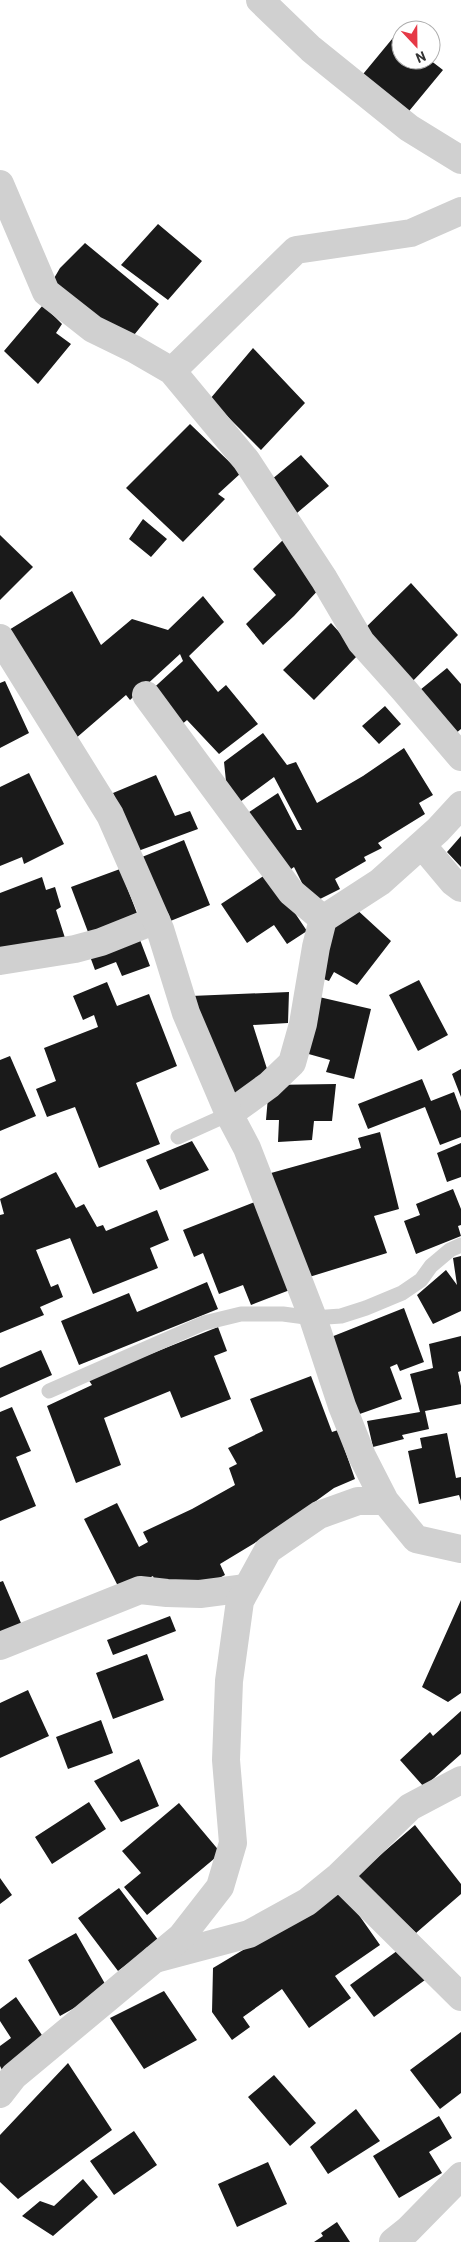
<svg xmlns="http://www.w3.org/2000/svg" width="461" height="2242" viewBox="0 0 461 2242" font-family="Barlow,sans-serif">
	<rect width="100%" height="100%" fill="#fff"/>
	<!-- building -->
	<path fill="#1a1a1a" d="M397 33 401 36V60H430L443 70 405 116 359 79Z
		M158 224 202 261 168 300 121 265Z
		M85 243 159 304 126 345 46 292 60 268Z
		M43 305 62 324 56 333 71 344 38 384 4 351Z
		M253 348 305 403 261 450 210 399Z
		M190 424 241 473 218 494 225 499 183 542 126 488Z
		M301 455 329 486 297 513 271 480Z
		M143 519 167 539 151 557 129 539Z
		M0 535 33 567 0 600Z
		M283 540 322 586 294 616 263 645 246 624 276 595 253 569Z
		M411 583 458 635 404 690 357 636Z
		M72 591 101 645 132 619 168 630 203 596 224 622 189 656 218 692 226 685 258 724 219 754 187 720 174 731 146 695 183 661 180 654 130 700 126 695 75 739 4 633Z
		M331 623 359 654 314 700 283 670Z
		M447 668 461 684V729L455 734 420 690Z
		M5 681 29 733 0 748V683Z
		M385 706 401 724 379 744 362 726Z
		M263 733 287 765 296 762 317 803 363 776 404 748 433 795 419 803 425 814 378 843 382 848 364 857 366 861 335 879 340 889 312 903 294 867 280 877 237 820 278 793 297 830H302L274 777 229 810 224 762Z
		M29 773 64 844 24 864 22 857 0 866V787Z
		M156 775 175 816 190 811 198 829 138 851 113 793Z
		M461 836V867L447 852Z
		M184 840 210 905 168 922 142 857Z
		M120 869 140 921 91 940 71 887Z
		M268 873 307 931 287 944 274 925 247 943 221 904Z
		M42 877 46 890 55 887 61 907 56 910 65 938 0 959V893Z
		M354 907 391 941 357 985 334 972 329 981 315 976 327 930Z
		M137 932 150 966 122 976 116 962 95 970 88 951Z
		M419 980 448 1035 418 1051 389 995Z
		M107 982 117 1006 149 994 177 1066 136 1083 160 1144 99 1168 75 1107 47 1117 36 1089 56 1081 44 1048 98 1027 94 1015 83 1020 73 996Z
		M289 992 288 1023 253 1025 268 1072 264 1082 223 1100 191 996Z
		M319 997 371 1009 354 1079 326 1072 330 1060 305 1053Z
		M10 1056 36 1116 0 1131V1060Z
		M461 1069V1097L452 1074Z
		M422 1079 431 1101 454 1092 461 1111V1137L440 1145 425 1107 368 1129 358 1104Z
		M336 1084 332 1121H314L312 1140 278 1142 279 1120H266L269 1085Z
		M380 1132 399 1209 374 1216 387 1253 306 1278 282 1218 271 1173 361 1148 358 1138Z
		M192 1141 209 1170 160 1190 146 1160Z
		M461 1143V1177L447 1182 437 1153Z
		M56 1172 76 1208 84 1204 97 1227 103 1225 106 1231 157 1210 169 1240 150 1248 158 1268 93 1294 70 1238 36 1250 51 1287 58 1284 63 1297 40 1307 44 1315 0 1333V1215L4 1214 0 1199Z
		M453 1189 461 1209V1225L458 1226 461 1236 416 1254 404 1221 420 1215 416 1204Z
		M260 1200 295 1288 251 1305 243 1285 219 1294 203 1253 194 1257 183 1230Z
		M461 1256V1311L433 1324 417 1295 446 1270 457 1285 453 1258Z
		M207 1282 218 1309 79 1365 61 1321 129 1293 137 1312Z
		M404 1308 424 1362 400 1371 397 1364 390 1367 402 1399 354 1416 326 1339Z
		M218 1327 227 1351 214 1356 231 1399 181 1418 170 1391 104 1418 121 1465 76 1483 47 1406 92 1385 88 1379Z
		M461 1336V1371L458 1372 461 1386V1404L425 1411 429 1429 402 1435 404 1439 373 1447 367 1421 420 1412 410 1374 433 1368 429 1344Z
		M41 1350 52 1375 0 1398V1368Z
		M311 1376 332 1432 338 1430 355 1479 334 1488 276 1530 220 1564 225 1575 196 1590 156 1585 153 1576 121 1592 84 1519 117 1503 139 1547 148 1542 143 1532 192 1509 235 1485 229 1468 237 1464 228 1448 263 1431 250 1399Z
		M12 1407 31 1451 16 1457 36 1506 0 1521V1412Z
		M447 1433 456 1478 461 1477V1501L459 1495 419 1504 408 1451 422 1448 420 1438Z
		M3 1581 24 1630 0 1640V1582Z
		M461 1600V1693L448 1702 422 1687Z
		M170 1616 176 1631 113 1655 107 1640Z
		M147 1654 164 1700 113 1719 96 1673Z
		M28 1690 49 1736 0 1758V1703Z
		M461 1711V1754L424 1787 400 1760 430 1732 433 1736Z
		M101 1720 113 1753 68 1769 56 1737Z
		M139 1759 159 1806 121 1822 94 1781Z
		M89 1802 106 1829 52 1864 35 1837Z
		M179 1803 221 1853 147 1915 124 1887 141 1873 122 1851Z
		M415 1825 461 1884V1894L416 1933 356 1876Z
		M0 1878 12 1895 0 1904Z
		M119 1888 159 1941 118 1971 78 1918Z
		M342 1891 380 1945 335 1976 351 1998 309 2028 282 1989 243 2017 250 2027 232 2040 212 2012 213 1968Z
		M76 1933 108 1989 60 2016 28 1960Z
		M401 1948 425 1980 374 2017 350 1985Z
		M164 1991 197 2040 144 2069 110 2018Z
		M16 1997 46 2041 2 2070 0 2066V2046L11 2038 0 2021V2009Z
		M461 2032V2093L440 2109 410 2070Z
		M68 2063 112 2130 18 2199 0 2182V2135Z
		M274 2075 316 2123 290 2146 248 2097Z
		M356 2109 380 2141 328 2174 310 2147Z
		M439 2116 452 2138 429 2152 442 2173 399 2198 373 2156Z
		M134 2131 157 2165 114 2195 90 2161Z
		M268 2162 287 2204 237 2227 218 2184Z
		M83 2179 98 2197 53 2236 22 2216 40 2201 54 2206Z
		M337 2222 350 2242H314L323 2236 321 2233Z"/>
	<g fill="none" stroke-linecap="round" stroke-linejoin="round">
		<!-- service -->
		<path stroke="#d0d0d0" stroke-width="15" d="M178 1137 229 1114
			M49 1391 204 1323 241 1314H283L313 1318 341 1316 366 1308 402 1293 421 1280 431 1266 450 1250 461 1245"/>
		<!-- minor -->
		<path stroke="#d0d0d0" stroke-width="28" d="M260 0 311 49 409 128 461 160
			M0 184 46 292 93 329 134 349 172 371 296 250 411 233 461 211
			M172 371 246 460 324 579 361 642 404 690 461 757
			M146 695 291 892 323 919
			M422 845 453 882 461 888
			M0 961 75 949 101 942 156 920
			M229 1114 269 1085 292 1063 303 1024 316 947 323 919 380 882 438 830 461 805
			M0 1646 140 1590 167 1593 200 1594 246 1588
			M339 1876 461 1997
			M155 1959 249 1934 307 1902 339 1876 410 1807 461 1780
			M393 2242 408 2230 461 2176"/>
		<!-- tertiary -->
		<path stroke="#d0d0d0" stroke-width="28" d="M0 638 110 815 160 929 186 1013 229 1114 247 1148 313 1318 342 1406 362 1456 385 1501 416 1539 461 1549
			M0 2094 14 2076 181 1937 220 1887 233 1843 226 1760 229 1681 240 1601 268 1550 319 1515 358 1501H385"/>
	</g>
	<!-- north arrow -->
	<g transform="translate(416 45) rotate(158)"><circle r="24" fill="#ffffff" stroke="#adadad"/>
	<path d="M0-4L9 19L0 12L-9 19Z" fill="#e63946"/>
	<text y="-8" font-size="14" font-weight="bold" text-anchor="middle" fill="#333333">N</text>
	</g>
</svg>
